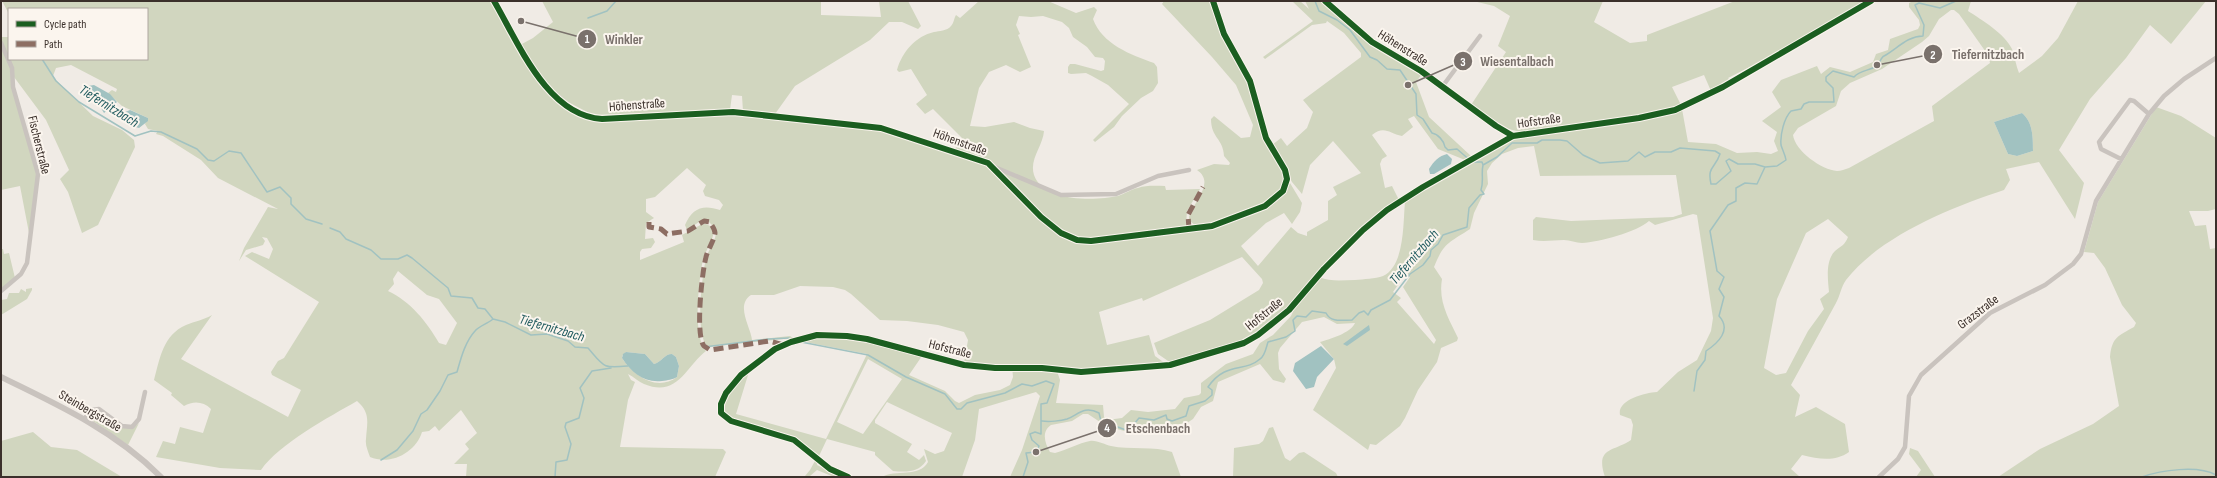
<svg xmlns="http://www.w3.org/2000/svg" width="2217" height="478" viewBox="0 0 2217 478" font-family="'Sofia Sans Condensed',sans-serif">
	<rect width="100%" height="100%" fill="#f0ebe5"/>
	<!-- green -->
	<path fill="#d1d6bf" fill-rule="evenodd" d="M2 1H492C518 44 544 116 602 120L733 113 867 127 945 150 1007 174 993 165 955 149 962 138 933 109 925 114 916 104 927 95 911 69 899 72 897 70C902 52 916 36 934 32 939 31 947 31 951 26 954 23 954 18 956 15L960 18 979 1H1048L1076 13 1094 7 1097 10 1093 19C1102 44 1131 55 1154 63L1157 67 1158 83 1153 91 1141 98 1122 116 1114 127 1095 142 1093 140 1129 104 1108 85 1092 76 1086 73 1071 74 1068 73V67L1070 64H1075L1101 71 1104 70 1105 61 1103 58 1095 57 1087 47 1073 37 1069 28 1062 22 1043 16 1031 17 1019 16 1016 25 1020 34 1018 35 1031 67 1020 72 1006 65 989 72 979 88 970 126 985 127 1014 122 1030 128 1044 131C1043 146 1029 159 1034 175 1043 202 1095 201 1118 196 1125 194 1131 189 1138 188 1146 185 1157 186 1165 186L1166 190 1200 189 1187 211 1186 225 1182 229 1098 239 1077 238 1057 232 1076 241 1098 242 1213 227 1235 220 1277 201 1290 183 1302 203 1300 212 1292 224 1284 213 1266 223 1241 246 1258 266 1291 227 1298 233 1307 236V232L1328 220V201L1337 195 1333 187 1361 173 1333 141 1310 165 1302 194 1292 182 1272 145 1281 138 1287 146 1307 128 1313 112 1303 100 1361 57V53L1344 33 1327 21 1326 23 1312 25 1265 59 1263 57 1313 21 1292 1H1300L1309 9 1305 1H1322L1371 44 1422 74 1416 82 1429 117 1471 156 1465 160 1438 149 1414 116 1408 119 1413 127 1402 136C1389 133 1384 125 1372 135L1387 156 1382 159 1380 164 1385 188 1392 186 1399 200 1362 228 1322 267 1288 308 1257 333 1238 343 1171 363 1158 354 1154 343 1210 320 1259 290 1263 283 1262 279 1242 257 1143 301 1142 298 1099 312 1107 345 1149 335 1155 356 1166 364 1090 371 1056 368 1060 380 1056 403 1103 405 1104 417 1107 420 1122 418 1131 410 1148 412 1175 409 1184 398 1199 395 1201 393V383L1226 364 1253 354 1260 343 1273 335 1291 316 1295 307 1319 277C1331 282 1343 280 1355 280 1364 279 1375 279 1383 276 1405 266 1403 222 1405 202L1511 139 1523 135 1521 132 1504 128 1471 105 1506 52 1498 46 1510 16 1494 6 1473 1H1603L1594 22 1630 43 1647 41V35L1735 1H1865L1789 47 1728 78 1731 81 1711 91 1704 75 1672 87 1681 105C1643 123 1596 120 1556 129L1562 131 1639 119 1682 109 1688 142 1716 144 1737 153 1757 152 1771 154 1778 151 1774 141 1777 132 1762 121 1781 107 1772 92 1781 80 1817 66 1821 74 1830 67 1850 72 1873 62 1876 54 1888 50 1890 39 1918 29 1920 25 1919 20 1909 7V3L1913 1H1971L1968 11C1982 20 2005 34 2012 49 2015 57 2016 66 2019 73L2042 56 2058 38 2078 1H2206L2171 44 2150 25 2126 58 2090 99 2059 150 2084 183 2075 219 2039 162 2006 169 2010 180 2004 190C1952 207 1880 236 1846 280 1841 287 1840 296 1836 303 1821 330 1806 358 1791 385L1800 395 1795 417 1816 407 1845 424 1849 452C1835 462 1819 459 1802 455L1791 469 1800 477H1605C1595 447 1613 452 1631 440L1633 425 1631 419 1620 415C1617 400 1644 393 1657 392L1678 372 1697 360 1711 331 1713 318 1697 215 1693 214 1655 225 1649 221C1637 232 1599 242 1582 243 1576 243 1570 240 1564 240 1553 240 1544 242 1533 240V220L1536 217 1571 221 1673 217 1682 214 1676 175 1540 176 1534 146 1518 148 1502 154 1492 163 1487 171 1488 184 1474 213 1470 229C1449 243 1444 242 1434 267L1442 279C1438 302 1449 319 1458 338L1457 341 1441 348 1437 362 1418 390 1405 418 1400 426 1376 445 1370 444 1368 450 1313 410 1336 368 1334 359 1320 342C1330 339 1351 333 1355 323L1337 324 1324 317 1302 322 1280 348 1278 353 1279 369 1286 379 1284 383 1273 380 1260 364 1218 382 1213 401 1201 407 1193 419 1187 423 1172 425H1145L1139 426 1128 432 1106 426 1088 414H1083L1072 421 1051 425C1041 432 1045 443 1050 452L1055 453C1066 450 1079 443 1090 441 1097 440 1105 445 1111 446 1129 450 1155 446 1172 452L1181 477H1010L1022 450 1040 396 1036 392 979 409 975 440 962 477H882C895 469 919 478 928 462L924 449 935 454 944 451 952 433 887 402 875 420V423L912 444 907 452 919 460 924 455 926 461C918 473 906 472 893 471L875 455V452L827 439 819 456 795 439 732 419 723 412 725 399 746 373 748 375 736 414 826 439 867 354 800 341C842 331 882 344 922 356L909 375 945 391 955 401 959 403 975 395 1000 390 1010 385 1013 377 1012 366 964 363 968 340 964 332 938 325 907 321 880 320 851 294 845 290 833 287 800 286 774 295H751C735 305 751 328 752 340L790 336 793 338 707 347C695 332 702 277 706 258 709 248 717 240 716 229L707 220 699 222 687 230 685 225C692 208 703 204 720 210L723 205 719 200 705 196 703 191 706 185 687 168 655 197 646 199V212L654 218 646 223 645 239 653 238 655 242 651 248 642 249 640 252V260L684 242 682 235 704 223 712 227C717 237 706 249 703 259 699 279 692 336 706 351 686 366 678 398 644 384 639 382 634 377 628 374L631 380 635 382 628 400 620 447 723 449 726 452 715 477H466L467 464H454L469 449 465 444 477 433 461 410 439 431 435 426 429 431 422 432C416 452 391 466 370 457 368 451 365 445 366 439 367 423 371 413 357 401 329 417 279 444 261 470L220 468 156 457 163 441 175 444 180 427 203 433 211 409C203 401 193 401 184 406L171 395 172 393 154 380C160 358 163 335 186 325 195 321 204 320 212 315L181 359 288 417 301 390 272 375 271 372 278 361 284 358 319 302 245 256 252 252 269 259 273 249 267 238 262 237 265 241 263 245 246 250 239 261 244 248 268 207 278 209 218 178 201 160 163 136 156 134 158 131 148 129 145 124 148 118 122 106 108 93 112 90 116 92 117 89 71 65 56 68 53 76 56 80 93 116 122 130 134 140 135 147 98 225 82 233 68 192 60 179 69 170 46 120 14 77 13 65 10 67 12 87 37 176 29 233 20 186 1 190V37H9V59H147V9H9V14ZM1951 10H1954L1959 14 1988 55 1990 63 1932 106 1934 121 1849 168C1845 169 1841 171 1837 171 1822 170 1795 151 1793 135L1798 128 1836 106 1841 91 1850 83 1882 69 1922 42 1929 36 1939 19ZM2022 113C2033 122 2033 137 2033 151L2017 156 2008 154 1994 122ZM1828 219 1848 237C1845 245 1841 246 1835 251 1825 261 1828 280 1829 292L1820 299 1824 309 1808 331 1786 373 1776 375 1764 368 1777 299 1806 233ZM398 271 427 295 439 299 457 323 446 345 439 343C427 322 410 301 388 291L394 284 393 279ZM1405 275 1406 277H1410L1403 287 1436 340 1434 344 1397 302 1401 298 1393 292ZM626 352 645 354 654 364C662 362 664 354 672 354L676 357 679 366 677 377C657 392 634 376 622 358V356ZM868 359 902 379 863 434 837 422Z
		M542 1H821V15L881 17 879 1H908L921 26 918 29 902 22H889L870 40 795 86 775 114 743 111 742 96 732 95 730 110 593 115 568 102 550 87 529 61 520 45 533 38 553 22Z
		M1164 1H1211L1219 26 1248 82 1262 131 1280 165 1285 182 1282 190 1270 201 1234 217 1212 224 1196 226 1190 221 1189 217C1193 202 1216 183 1197 170L1214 164 1229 165 1230 163 1224 156C1223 138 1211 138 1211 119L1214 116 1241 138 1250 137 1253 125 1236 85 1212 57 1162 4Z
		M2156 107 2181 116 2216 138V209L2208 211H2189L2195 226 2206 225 2210 249 2216 248V477H1998L2040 449 2093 424 2119 406 2110 357C2112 337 2118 336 2134 327L2136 323 2122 305 2105 268 2094 253 2084 252 2098 202Z
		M1 249H3L4 254 9 253 15 278 1 289Z
		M32 288V290L27 299 1 315V300L7 299 9 293H19L21 289 26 292V289Z
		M97 410 121 428H133L139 423 128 445 90 419 92 412Z
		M1273 427 1285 458 1290 461 1299 453 1304 452 1336 473 1338 477H1233L1234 448 1259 444 1263 441 1269 428Z
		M33 432 51 447 77 450 122 477H1V441Z
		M1910 448 1918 451 1935 477H1916L1921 470 1909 454Z
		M816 459 818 462 817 465 843 477H834L817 470 810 476H805L810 470Z"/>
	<!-- water -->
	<path fill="#a1c2c1" d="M94 85 110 94 117 102 104 113 98 103 84 95V89L88 86Z
		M130 110 148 118V121L139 128 132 126 123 113Z
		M2022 113C2033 122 2033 137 2033 151L2017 156 2008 154 1994 122Z
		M1447 154 1452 159 1451 164 1434 174H1430L1429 169C1434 161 1439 156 1447 154Z
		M1369 325 1370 330 1347 346 1343 344Z
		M1321 346 1334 359 1317 377 1314 387 1306 389 1293 371 1295 363Z
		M626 352 645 354 654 364C662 362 664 354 672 354L676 357 679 366 677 377C672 380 668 380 662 381 644 383 632 373 622 358L623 354Z"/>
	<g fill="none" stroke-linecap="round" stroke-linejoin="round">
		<!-- stream -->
		<path stroke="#a1c2c1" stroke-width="1.5" d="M1315 1 1319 11 1337 20 1350 30 1370 57 1377 60 1387 69 1400 70 1416 94 1417 115 1423 119 1432 133C1438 134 1444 141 1445 147L1448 150 1457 149 1472 162H1482L1483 165
			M588 18 607 11 616 1
			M42 59 56 81 79 102 135 136 151 131 161 132 197 149 208 160 214 161 229 151 241 153 267 192 280 187 291 198V204L306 219 322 224
			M330 228 340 232 346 239 371 250 381 259H398L407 255 412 258 448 288 451 296 472 298 478 308 485 309 493 319 505 322 531 335 547 334 568 341 575 347 588 348C605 368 602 368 628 366
			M801 342 868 355 906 377 945 394 957 409H961L967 403 1005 393 1022 384 1032 386 1046 381 1054 384 1047 403 1041 404V434L1035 432 1030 434 1032 440 1039 446 1036 452 1026 453 1028 462 1023 477
			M704 347 769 339 789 338
			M1694 391 1697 371 1705 360 1706 351C1718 343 1732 330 1719 316L1724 297 1719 289 1724 277 1717 271 1710 231 1728 205 1736 201V188L1745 183 1757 184 1765 167
			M1042 421C1049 422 1061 421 1067 419 1078 415 1084 405 1099 413L1101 421 1126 430 1130 429 1139 418 1154 420 1166 415 1167 419 1172 421 1186 416 1189 406 1205 401 1212 395V390L1208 387C1226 361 1244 373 1260 359 1265 356 1266 348 1268 342L1286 337 1295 331 1293 320 1297 316 1306 317 1312 311 1326 313C1331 323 1342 320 1352 320L1359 313 1364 311 1368 315 1371 310 1390 300 1410 274 1423 265 1430 256 1431 250 1438 244 1443 235 1467 227 1469 208 1480 195 1484 194 1481 190C1484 181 1481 174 1483 165L1497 157 1512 143H1537L1542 140H1560L1567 141 1583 155 1600 163 1628 161 1639 152 1645 157 1655 152H1671L1680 148 1715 151 1720 154C1715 169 1707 166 1711 184H1716L1731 171 1726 161 1729 159 1738 164H1755L1765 167 1777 166 1786 160C1785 154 1782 149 1781 145 1780 135 1784 118 1791 111L1801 109 1804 104 1809 102H1834L1833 88 1826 81V77L1833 71 1854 77C1860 70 1869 71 1877 66 1880 63 1881 57 1884 56 1897 49 1907 36 1923 36L1924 25 1915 5 1919 3 1940 8 1956 1
			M381 460 397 450 413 431 421 414 427 410 440 391 448 375 457 372C461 358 465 342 475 331 479 326 487 324 493 319
			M555 477 556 462 567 460 571 444 565 427 566 423 579 418 584 398 580 388 592 371 611 368
			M2142 477C2161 470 2198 465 2216 475"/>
		<!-- minor -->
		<path stroke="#c9c3be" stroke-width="4.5" d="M494 1 539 79 574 111 589 118 733 112 867 126 881 128 971 157 1061 195 1116 194 1158 176 1189 170
			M1325 1 1372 42 1421 71 1496 126 1513 136
			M1 43 12 68 13 87 38 174 27 263 21 274 1 291
			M1442 87 1480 36
			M2121 159 2101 149 2099 142 2130 100 2134 101 2149 114
			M991 166 1041 217 1061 233 1084 241 1109 240 1212 226 1235 219 1271 203 1283 191 1287 182 1286 173 1266 138 1250 81 1224 34 1213 1
			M85 418 92 410 99 409 122 426 132 427 139 419 145 392
			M848 477 830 469 794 440 731 421 721 413V404L726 393 741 375 775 349 791 342 817 335 847 336 867 339 964 365 995 368H1042L1081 372 1170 365 1244 343 1258 335 1289 310 1324 269 1363 230 1387 210 1423 187 1513 136 1639 118 1675 110 1723 87 1871 1
			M1879 477 1898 459 1905 447 1909 396 1921 375 1990 313 2045 285 2073 264 2081 254 2096 201 2149 114 2164 96 2184 79 2216 58"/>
		<!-- tertiary -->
		<path stroke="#c9c3be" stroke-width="6" d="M1 377C59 405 115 431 161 477"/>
		<!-- quiet -->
		<path stroke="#8d6e63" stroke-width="5" stroke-dasharray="10 5" stroke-linecap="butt" d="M649 222V227L661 229 667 234 688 231 704 221 710 222C712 226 715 229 715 233 714 241 708 249 706 257 702 272 695 335 704 346L710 350 769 341 784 345
			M1189 229 1188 215 1203 187"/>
		<!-- cycleway casing -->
		<g stroke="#fbf5ee" stroke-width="8">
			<path id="cycleway" d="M494 1C518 42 547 116 602 119L733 112 881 128 988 163 1041 217 1061 233 1077 240 1091 241 1212 226 1265 206 1283 191 1287 179 1285 170 1266 138 1250 81 1224 34 1213 1
				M1325 1 1372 42 1421 71 1496 126 1513 136
				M848 477 830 469 794 440 731 421 721 413V404L726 393 741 375 775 349 791 342 817 335 847 336 867 339 964 365 995 368H1042L1081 372 1170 365 1244 343 1258 335 1289 310 1324 269 1363 230 1387 210 1423 187 1513 136 1639 118 1675 110 1723 87 1871 1"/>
		</g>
		<!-- cycleway -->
		<use href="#cycleway" stroke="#1b5e20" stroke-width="6"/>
	</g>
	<g text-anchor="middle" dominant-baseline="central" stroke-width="4" stroke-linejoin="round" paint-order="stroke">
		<!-- street labels -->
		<g font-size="13" fill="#3b302b" stroke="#fbf5ee">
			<text transform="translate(1403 48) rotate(32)">Höhenstraße</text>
			<text transform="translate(637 105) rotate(-4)">Höhenstraße</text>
			<text transform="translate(1539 121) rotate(-8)">Hofstraße</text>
			<text transform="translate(960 142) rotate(20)">Höhenstraße</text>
			<text transform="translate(39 145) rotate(76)">Fischerstraße</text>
			<text transform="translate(1978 312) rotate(-37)">Grazstraße</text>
			<text transform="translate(1264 314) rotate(-39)">Hofstraße</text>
			<text transform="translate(950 349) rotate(14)">Hofstraße</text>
			<text transform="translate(90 411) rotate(30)">Steinbergstraße</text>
		</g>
		<!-- water labels -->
		<g font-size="14" font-style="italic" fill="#1f5a5e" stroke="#fbf5ee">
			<text transform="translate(109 106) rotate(32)">Tiefernitzbach</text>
			<text transform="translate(1414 257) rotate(-49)">Tiefernitzbach</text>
			<text transform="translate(552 328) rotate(16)">Tiefernitzbach</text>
		</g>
	</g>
	<!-- callouts -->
	<path fill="none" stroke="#7a716c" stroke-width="1.5" d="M521 21L587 39M1877 65L1933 54M1408 85L1463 61M1036 452L1107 428"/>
	<g fill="#7a716c" stroke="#fbf5ee" stroke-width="1.5">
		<circle cx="521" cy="21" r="4"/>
		<circle cx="1877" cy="65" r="4"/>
		<circle cx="1408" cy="85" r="4"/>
		<circle cx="1036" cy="452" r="4"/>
		<circle cx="587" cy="39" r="10"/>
		<circle cx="1933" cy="54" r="10"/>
		<circle cx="1463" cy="61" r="10"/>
		<circle cx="1107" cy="428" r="10"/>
	</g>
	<g font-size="12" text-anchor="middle" font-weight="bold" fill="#fff">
		<text x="587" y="43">1</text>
		<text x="1933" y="59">2</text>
		<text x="1463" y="66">3</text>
		<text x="1107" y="432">4</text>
	</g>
	<g font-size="14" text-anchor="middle" font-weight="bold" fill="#7a716c" stroke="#fbf5ee" stroke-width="4" stroke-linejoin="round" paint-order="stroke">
		<text x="624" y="44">Winkler</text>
		<text x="1988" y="59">Tiefernitzbach</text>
		<text x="1517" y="66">Wiesentalbach</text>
		<text x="1158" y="433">Etschenbach</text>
	</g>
	<!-- border -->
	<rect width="2217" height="478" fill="none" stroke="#3b302b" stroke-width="4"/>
	<!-- legend -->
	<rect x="8" y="8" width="140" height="52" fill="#fbf5ee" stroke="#aea6a0"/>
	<rect x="16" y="21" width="20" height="6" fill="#1b5e20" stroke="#aea6a0"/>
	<text x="44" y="28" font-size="12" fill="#3b302b">Cycle path</text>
	<rect x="16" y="41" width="20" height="6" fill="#8d6e63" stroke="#aea6a0"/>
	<text x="44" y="48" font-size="12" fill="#3b302b">Path</text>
</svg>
